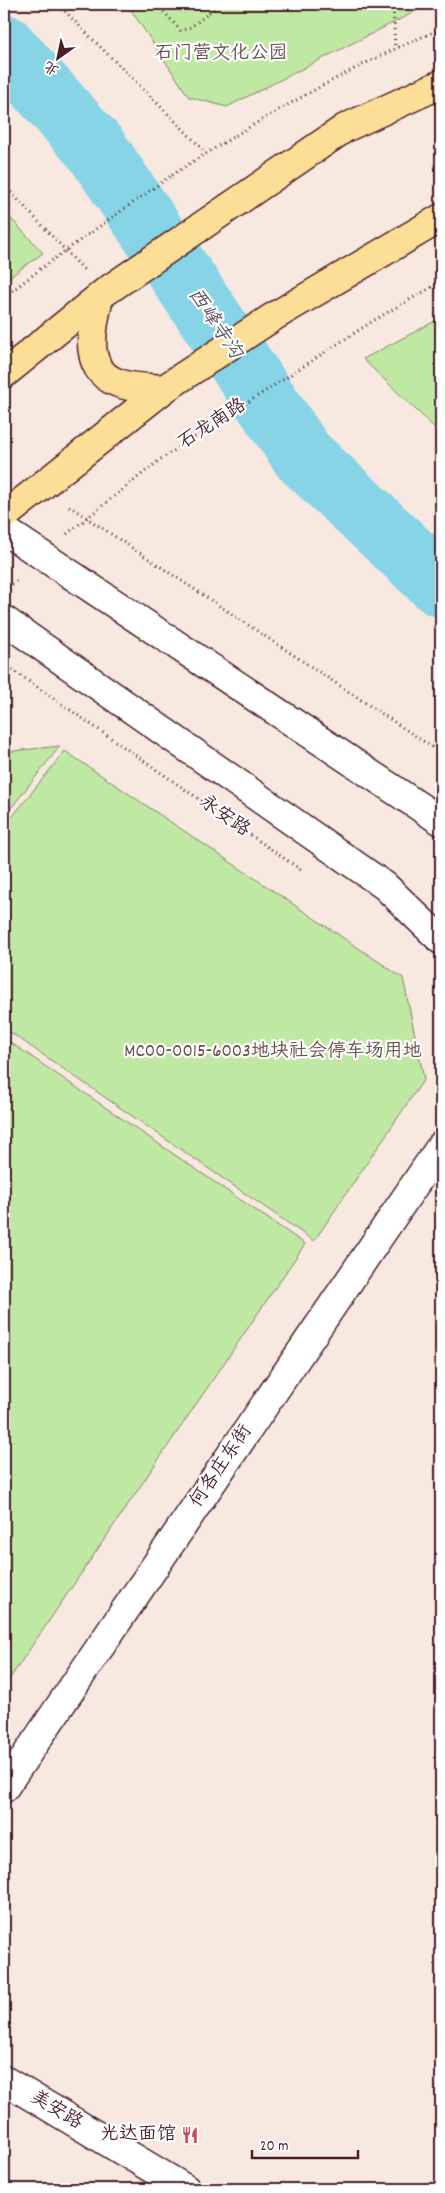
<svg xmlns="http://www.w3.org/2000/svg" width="445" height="2193" viewBox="0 0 445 2193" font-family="Dekko,'LXGW WenKai TC',sans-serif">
	<rect width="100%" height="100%" fill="#f7e8e0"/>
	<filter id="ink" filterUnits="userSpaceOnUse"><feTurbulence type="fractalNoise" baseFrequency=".02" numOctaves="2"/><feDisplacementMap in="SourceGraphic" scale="10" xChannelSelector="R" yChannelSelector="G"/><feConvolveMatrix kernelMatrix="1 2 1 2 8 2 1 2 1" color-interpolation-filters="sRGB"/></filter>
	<g filter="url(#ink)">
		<!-- green -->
		<path fill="#bfe8a3" stroke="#848467" d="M127 4H430L227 107 189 97Z
			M4 211 43 253 4 281Z
			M441 318V432L440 433 363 359Z
			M60 746 4 817V752Z
			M65 751 403 978 424 1079 314 1241 4 1028V827Z
			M4 1038 305 1244 4 1687Z"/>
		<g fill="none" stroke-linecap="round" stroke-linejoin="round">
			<!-- river -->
			<path stroke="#86d4e5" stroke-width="64" d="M4 46 97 150 303 456 441 585"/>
			<!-- tertiary casing -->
			<g stroke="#4a1f2b" stroke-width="31">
				<path id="tertiary" d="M4 1788 441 1146
					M4 2080 186 2189"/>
			</g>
			<!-- secondary casing -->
			<g stroke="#4a1f2b" stroke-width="31">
				<path id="secondary" d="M4 530 441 821
					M4 620 385 886 441 940"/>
			</g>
			<!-- primary casing -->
			<g stroke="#4a1f2b" stroke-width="31">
				<path id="primary" d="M99 298C91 331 81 375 125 385 138 388 152 388 164 389
					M4 374 105 292 345 128 441 84
					M4 516 164 389 273 317 441 218"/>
			</g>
			<!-- path -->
			<path stroke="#4a1f2b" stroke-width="3" stroke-dasharray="1 4" stroke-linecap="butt" d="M58 4C107 55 158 102 206 153
				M157 4 181 31 191 27 220 4
				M393 4 395 48
				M172 175C255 122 350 66 441 29
				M4 185 84 270
				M4 297 55 258
				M4 464 11 469
				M69 506 441 753
				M67 534 161 459 376 319 441 282
				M8 588 18 579
				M4 664 304 872"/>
			<!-- tertiary -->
			<use href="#tertiary" stroke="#fff" stroke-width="28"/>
			<!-- secondary -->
			<use href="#secondary" stroke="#fff" stroke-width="28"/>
			<!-- primary -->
			<use href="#primary" stroke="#fcde96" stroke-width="28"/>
			<!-- path-bridge -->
			<path stroke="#4a1f2b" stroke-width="3" stroke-dasharray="1 4" stroke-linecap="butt" d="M55 258 172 175"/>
		</g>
	</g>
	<!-- icons -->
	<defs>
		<g id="restaurant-bare" transform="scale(1.35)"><path d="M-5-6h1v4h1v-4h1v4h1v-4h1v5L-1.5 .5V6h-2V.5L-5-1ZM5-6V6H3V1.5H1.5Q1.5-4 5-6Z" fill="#d1495b" stroke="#fff" stroke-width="2.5" paint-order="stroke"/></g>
	</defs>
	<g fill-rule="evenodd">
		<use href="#restaurant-bare" x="190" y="2135"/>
	</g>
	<g text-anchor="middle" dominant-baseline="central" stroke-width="4.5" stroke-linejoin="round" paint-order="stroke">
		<!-- park labels -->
		<g font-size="19" fill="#675149" stroke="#fff">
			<text x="221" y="54">石门营文化公园</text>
			<text x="273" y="1052">MC00-0015-6003地块社会停车场用地</text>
		</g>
		<!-- street labels -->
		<g font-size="19" fill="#4a1f2b" stroke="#fff">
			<text transform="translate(213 425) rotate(-33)">石龙南路</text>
			<text transform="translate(224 817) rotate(35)">永安路</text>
			<text transform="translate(222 1467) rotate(-56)">何各庄东街</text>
			<text transform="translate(56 2111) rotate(31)">美安路</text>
		</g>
		<!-- poi labels -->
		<g font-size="19" fill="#4a1f2b" stroke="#fff" text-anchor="end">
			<text x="176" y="2135">光达面馆</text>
		</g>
		<!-- water labels -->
		<g font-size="20" font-style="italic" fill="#5c5563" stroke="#fff">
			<text transform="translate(214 324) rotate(56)">西峰寺沟</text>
		</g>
	</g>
	<!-- margin -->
	<rect width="445" height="2193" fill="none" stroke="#fff" stroke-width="20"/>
	<rect x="10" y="10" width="425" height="2173" fill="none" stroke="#4a1f2b" stroke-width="2" filter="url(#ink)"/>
	<!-- north arrow -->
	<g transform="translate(58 58) rotate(213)" stroke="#ffffff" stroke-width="4" paint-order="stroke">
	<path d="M0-4L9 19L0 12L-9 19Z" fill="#4a1f2b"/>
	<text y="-8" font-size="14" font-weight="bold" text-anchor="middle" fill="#4a1f2b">北</text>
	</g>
	<!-- scale -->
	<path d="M252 2150v8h106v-8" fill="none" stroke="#4a1f2b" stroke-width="2.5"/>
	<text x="260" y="2150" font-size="15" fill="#4a1f2b" stroke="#ffffff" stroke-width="4" paint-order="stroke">20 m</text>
</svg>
